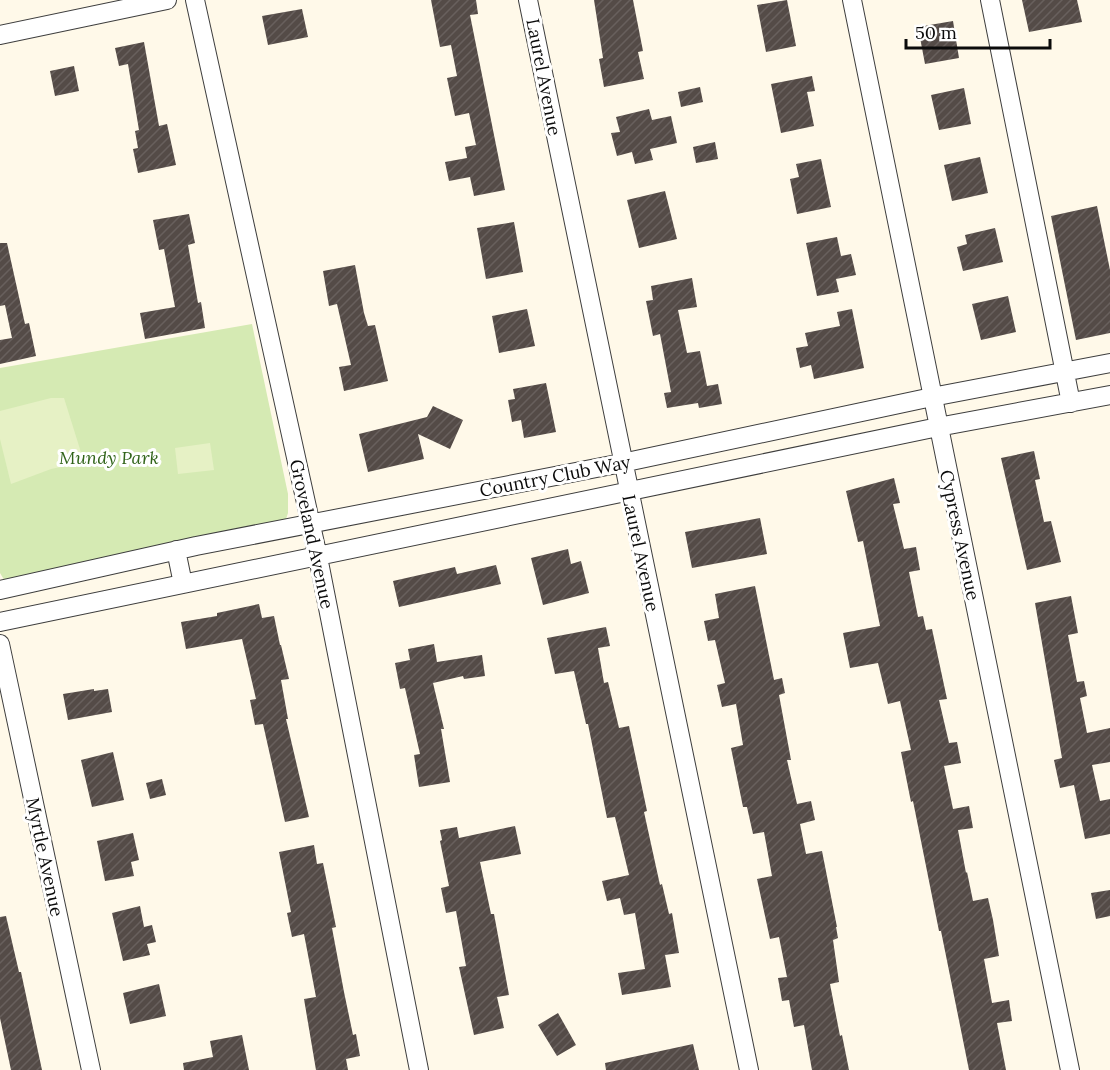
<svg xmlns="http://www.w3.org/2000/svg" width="1110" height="1070" viewBox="0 0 1110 1070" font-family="Lora,serif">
	<defs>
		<pattern id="building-hatch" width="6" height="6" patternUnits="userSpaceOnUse" patternTransform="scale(1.5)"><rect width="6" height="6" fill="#544b47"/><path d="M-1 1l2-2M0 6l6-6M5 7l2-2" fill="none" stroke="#68605d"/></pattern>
	</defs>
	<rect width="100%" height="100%" fill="#fff9e9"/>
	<!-- park -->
	<path fill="#d5eab3" d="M252 324 288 494V513L283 528 9 588 0 573V368Z"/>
	<!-- pitch -->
	<path fill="#e6f1c5" d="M51 398H64L84 462 51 469 11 484 0 439V411Z
		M210 443 214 470 178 474 175 448Z"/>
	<!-- building -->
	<path fill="url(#building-hatch)" d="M431 0H476L478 14 470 15 505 190 474 196 470 177 449 181 445 162 467 158 465 147 476 145 469 113 455 116 447 78 457 76 451 45 440 47Z
		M594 0H633L643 51 638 52 644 79 604 87 599 59 603 58Z
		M787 0 796 46 766 52 757 5Z
		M1022 0H1077L1082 22 1029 32Z
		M302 9 308 37 268 45 262 16Z
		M953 21 959 58 925 64 918 27Z
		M144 42 159 126 167 124 176 165 138 173 133 149 138 148 135 131 139 130 128 64 119 66 115 48Z
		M74 66 79 91 55 96 50 71Z
		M812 76 815 91 807 92 814 126 781 133 771 84Z
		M700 87 703 102 681 107 678 92Z
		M964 88 971 124 939 130 931 95Z
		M649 109 652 120 671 116 677 143 650 149 653 160 635 164 632 152 617 156 611 133 620 132 616 117Z
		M715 142 718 159 696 163 693 147Z
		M980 157 988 193 952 201 944 165Z
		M821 159 831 207 797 214 790 179 799 177 796 164Z
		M665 191 677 239 639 248 627 200Z
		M1097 206 1110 270V333L1076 340 1051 216Z
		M189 214 195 243 188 245 198 303 201 302 205 328 145 339 140 313 175 307 164 249 159 250 153 220Z
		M514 222 523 272 486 279 477 228Z
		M995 228 1003 262 963 271 957 247 967 244 965 235Z
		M837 237 841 256 851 254 856 275 836 279 839 292 817 296 806 243Z
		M0 243H7L25 324 29 323 36 356 0 364V340L12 338 5 305 0 306Z
		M355 265 364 313 368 326 375 325 388 381 344 391 339 367 351 365 337 304 329 306 323 271Z
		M692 278 697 307 678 310 687 353 700 351 707 386 718 384 722 404 699 408 698 403 667 408 664 393 671 392 660 334 653 336 646 301 653 300 651 286Z
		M1008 296 1016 332 981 340 972 304Z
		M527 309 535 346 499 353 492 316Z
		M852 309 864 368 814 379 811 365 800 368 796 348 808 346 805 333 840 326 837 312Z
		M546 383 556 432 524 438 521 420 512 422 508 400 515 399 513 389Z
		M433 406 463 420 450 449 418 434 424 459 368 472 359 434 427 417Z
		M1034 451 1040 479 1035 480 1044 522 1051 521 1061 562 1027 570 1001 458Z
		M894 478 900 503 893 504 904 549 916 547 920 570 909 572 918 617 923 616 926 630 932 629 947 699 939 700 949 743 957 742 961 763 944 766 953 809 969 806 973 828 958 830 966 873 967 872 973 901 988 898 993 920 999 956 984 959 992 1003 1009 1000 1012 1021 997 1023 1006 1070H969L941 931H939L913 801 911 802 901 752 911 750 900 701 888 704 878 663 850 668 843 633 880 626 863 541 858 542 846 491Z
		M760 518 767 554 692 568 685 532Z
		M568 549 571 564 581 561 589 593 543 605 531 558Z
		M496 565 501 584 399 607 393 581 455 567 457 574Z
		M755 586 774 680 782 678 785 693 779 695 791 760H787L797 804 811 801 815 820 800 824 806 854 822 851 837 927H836L838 938 833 940 839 982 830 984 840 1036 842 1035 849 1070H812L804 1025 794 1027 789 1000 782 1001 778 978 787 977 779 937 770 939 757 879 772 876 764 832 753 834 747 807H743L731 748 743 745 736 704 722 707 717 685 725 683 715 640 708 641 704 621 719 618 715 594Z
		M1071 596 1078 633 1068 635 1077 682 1084 681 1087 696 1080 698 1087 733 1110 728V762L1092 765 1100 801 1110 799V834L1085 839 1074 785 1060 788 1054 760 1062 758 1035 603Z
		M259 604 262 618 274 616 280 645H281L289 679 281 680 288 719H286L309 817 285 822 263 724 255 725 250 700 256 699 242 639 186 649 181 622 217 616V613Z
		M606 627 610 646 598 648 604 683 608 682 619 728 629 726 647 811 644 812 660 885 662 884 669 914 672 913 679 953 665 955 671 987 622 995 618 973 645 969 635 913 624 915 620 898 607 901 602 881 629 875 615 817 607 818 588 724H586L574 671 555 674 547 638Z
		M434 644 437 662 482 655 485 676 464 679 463 676 433 683 444 729H441L450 782 419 787 414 755 420 754 405 688 400 689 395 663 410 660 408 649Z
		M94 689V691L108 689 112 712 68 720 63 694Z
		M113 752 124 800 92 807 81 760Z
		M162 779 166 795 150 799 146 783Z
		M515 826 521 854 480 862 491 914H494L509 995 497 997 504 1028 474 1035 459 967 466 966 456 911 446 913 441 888 449 886 440 841 442 840 440 830 457 827 459 838Z
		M133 833 139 860 131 862 134 876 105 881 97 841Z
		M314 845 317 864 323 863 336 927 332 928 344 992 353 1035 356 1034 360 1056 346 1059 348 1070H316L304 999 316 997 304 934 292 937 287 913 291 912 279 852Z
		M1110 890V916L1096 919 1091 893Z
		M140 906 144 927 152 925 156 942 147 944 150 955 123 961 112 913Z
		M6 916 19 972H21L42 1070H11L0 1018V917Z
		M159 984 166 1016 130 1024 123 993Z
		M558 1013 576 1045 557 1056 538 1025Z
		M242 1035 249 1070H184L183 1063 213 1057 210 1041Z
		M693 1044 699 1070H606L605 1063Z"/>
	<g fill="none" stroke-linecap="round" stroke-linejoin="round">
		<!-- minor casing -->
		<g stroke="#3e3e3e" stroke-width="20">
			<path id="minor" d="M195 0 318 557 419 1070
				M528 0 749 1070
				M852 0 1070 1070
				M990 0 1071 403
				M0 35 167 0
				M176 550 183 584
				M0 590 196 546 622 463 932 397 1110 363
				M0 622 938 427 1110 395
				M0 644 91 1070"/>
		</g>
		<!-- minor -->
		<use href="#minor" stroke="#fff" stroke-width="18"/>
	</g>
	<g text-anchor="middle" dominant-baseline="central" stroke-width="6" stroke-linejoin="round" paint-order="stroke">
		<!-- street labels -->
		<g font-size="18" fill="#0b0b0b" stroke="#fff">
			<text transform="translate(544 77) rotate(79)">Laurel Avenue</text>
			<text transform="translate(555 476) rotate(-11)">Country Club Way</text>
			<text transform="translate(312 534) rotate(78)">Groveland Avenue</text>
			<text transform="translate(960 535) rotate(78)">Cypress Avenue</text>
			<text transform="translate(641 553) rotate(78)">Laurel Avenue</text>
			<text transform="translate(45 857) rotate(78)">Myrtle Avenue</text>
		</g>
		<!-- park labels -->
		<g font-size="18" font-style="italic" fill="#31641a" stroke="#fff">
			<text x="109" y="457">Mundy Park</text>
		</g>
	</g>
	<!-- scale -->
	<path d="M906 39v9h144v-9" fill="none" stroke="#0b0b0b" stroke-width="3"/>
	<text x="915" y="39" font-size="18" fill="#0b0b0b" stroke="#ffffff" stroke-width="4.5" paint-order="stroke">50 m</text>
</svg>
